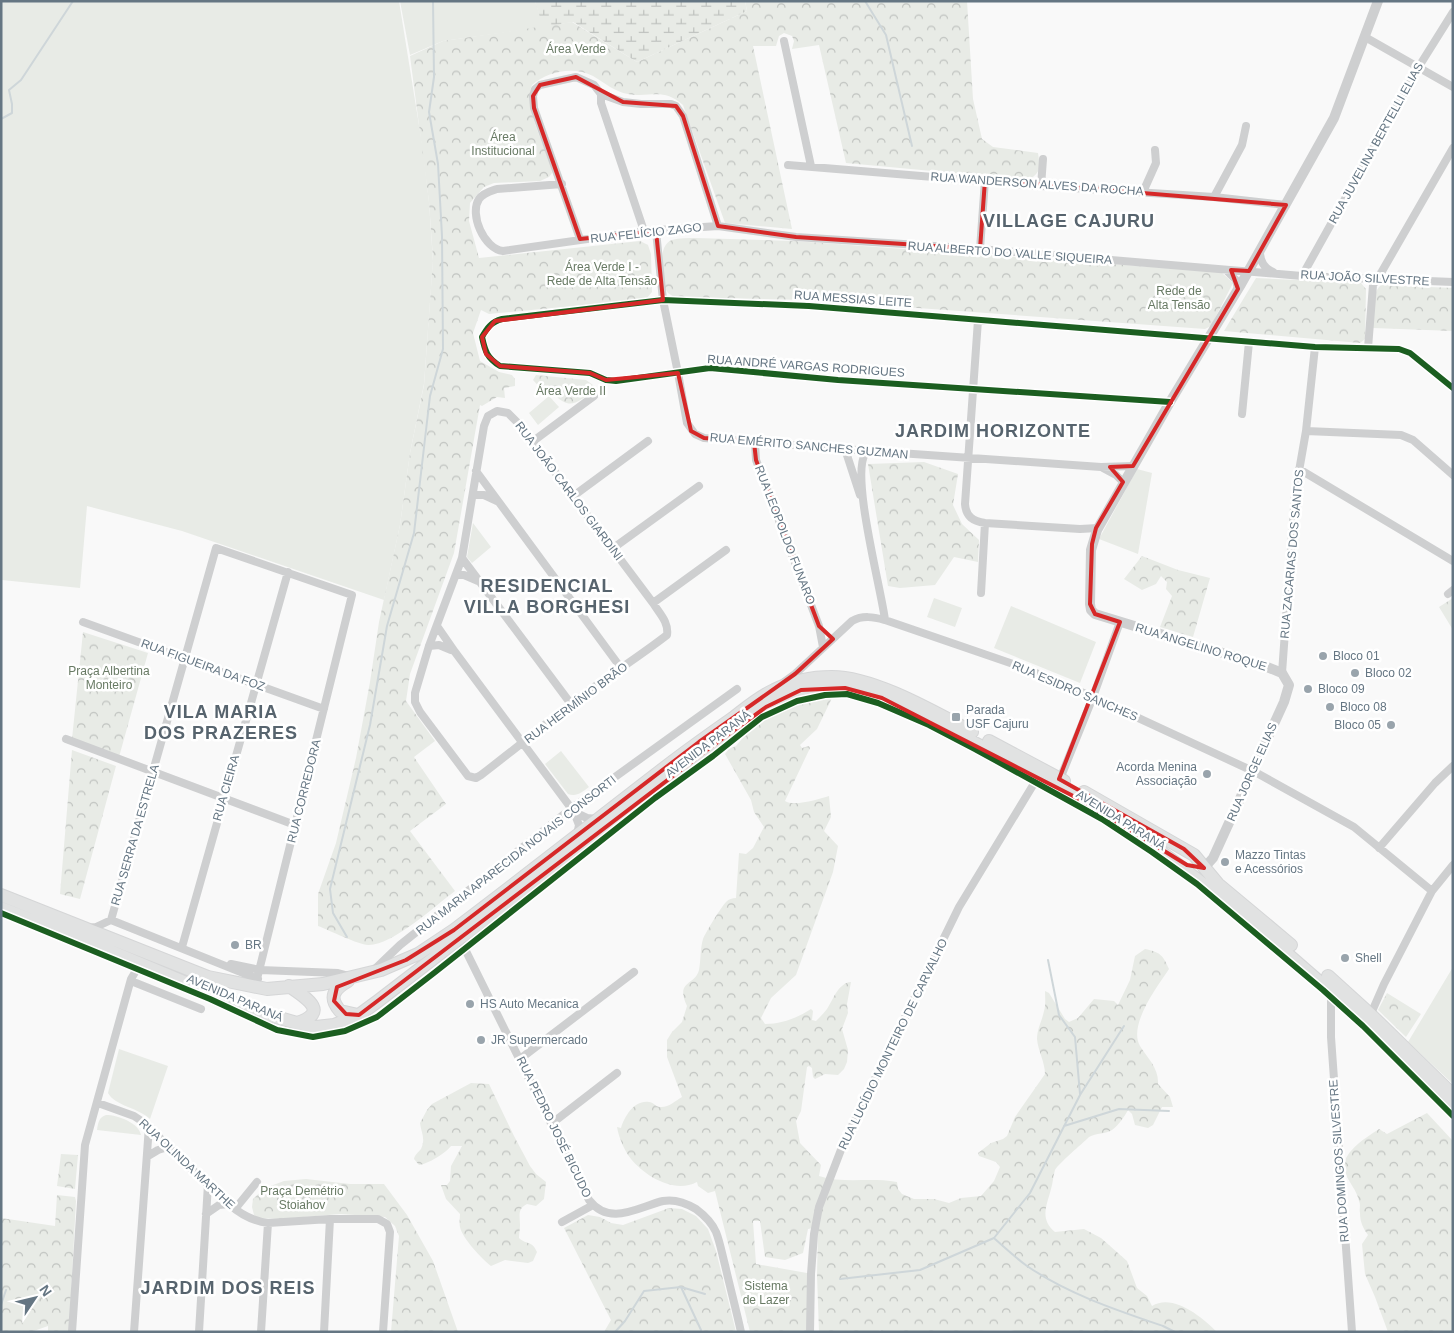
<svg xmlns="http://www.w3.org/2000/svg" width="1454" height="1333" viewBox="0 0 1454 1333" font-family="Arial,sans-serif">
	<defs>
		<pattern id="forest-crowns" width="20" height="18" patternUnits="userSpaceOnUse" patternTransform="scale(1.25)"><rect width="20" height="18" fill="#e8ebe6"/><path d="M2 6a3 3 0 1 1 6 0M12 15a3 3 0 1 1 6 0" fill="none" stroke="#c0c3c0"/></pattern>
		<pattern id="wetland-marsh" width="20" height="14" patternUnits="userSpaceOnUse" patternTransform="scale(1.25)"><rect width="20" height="14" fill="#e8ebe6"/><path d="M1 5h8M5 5V1M11 12h8M15 12V8" fill="none" stroke="#c0c3c0"/></pattern>
	</defs>
	<rect width="100%" height="100%" fill="#f9f9f9"/>
	<!-- green -->
	<path fill="#e8ebe6" d="M1 1H399L423 150 429 202 433 261 424 384 410 453 400 525 384 600 182 531 87 506 80 588 2 580 1 600Z
		M400 1H535L544 27 443 41 410 55Z
		M549 396 559 407 538 425 529 413Z
		M1137 469 1152 473 1138 554 1099 539Z
		M473 523 491 547 472 563 467 557Z
		M934 598 962 608 955 627 927 617Z
		M1011 606 1096 642 1080 683 994 648Z
		M561 751 589 787C582 792 577 797 568 794L545 764Z
		M1453 967V1084L1408 1042Z
		M119 1049 168 1066 150 1119C139 1108 115 1106 108 1093Z
		M106 1115C118 1115 139 1123 141 1135L97 1130C98 1123 99 1117 106 1115Z"/>
	<!-- forest -->
	<path fill="url(#forest-crowns)" d="M745 1H967L973 99 982 139 993 147 1038 153C1040 167 1042 171 1029 180L846 163 819 45 792 49 794 41 792 36 784 33 779 36 776 46H753L792 229 725 223 683 105C663 87 651 98 628 94 615 92 605 83 593 76 574 66 548 71 532 85 523 106 544 144 551 165L552 173 549 177 540 181 494 183 484 187 470 203 469 221 479 258 640 241 648 245 651 254 652 292 646 299 499 313 489 314 481 310 473 333 480 361 499 372 512 375 515 379V386L504 388 505 398 497 397 482 406 480 405 454 553 410 674 406 701 435 741 414 757 446 804 410 831 455 891C436 905 392 946 368 945 359 945 329 930 318 926V894L336 843 356 758 370 682 379 622 400 525 410 453 424 385 433 259 429 202 410 56 443 41 572 22 637 62 747 11Z
		M696 238 794 241 1221 272 1233 283 1211 326 1205 329 807 300 674 297 668 293 665 288C664 275 656 246 672 240 679 238 688 238 696 238Z
		M1256 278 1361 283 1366 289 1365 339 1360 343 1224 331Z
		M1381 285 1453 288V331L1373 328C1373 315 1371 293 1381 285Z
		M536 375 586 380 593 385 594 388C591 393 587 396 582 399 563 412 560 393 543 391L533 380Z
		M924 462 958 474 953 505 962 524 979 540 978 562 954 557 935 585 900 588 888 586 868 464Z
		M1142 556 1178 570 1210 578 1193 637 1160 627 1172 596 1166 589 1167 582 1161 576 1156 584 1142 590 1124 579Z
		M1453 598V630L1439 607Z
		M83 632 148 653 119 757 72 739Z
		M832 698 817 729 800 745 802 748 809 746 810 748 785 801C794 807 819 799 829 796L831 817 824 831 838 846 833 872 796 975 771 998 761 1018 765 1024C782 1024 797 1018 811 1009L813 1011 812 1020 816 1021C820 1017 824 1013 827 1009 833 1000 838 983 851 982L847 1004 848 1013 842 1029 848 1050 847 1062 844 1069 838 1075 825 1074 815 1079 813 1077 812 1068 809 1066 807 1067 801 1111 796 1121 800 1143 821 1165 819 1176C844 1184 870 1177 897 1182L898 1189 902 1194 914 1199H934L949 1203 961 1198 981 1196 994 1181 1000 1167 996 1162 979 1156 978 1153 991 1143 1003 1139 1007 1136 1015 1117 1045 1074C1045 1062 1038 1051 1037 1039 1037 1029 1042 1021 1044 1011 1046 1005 1045 997 1045 991L1049 993 1065 1019 1069 1022 1078 1018 1094 999 1114 1001 1118 1005 1130 980 1135 956 1145 949C1160 952 1163 955 1169 969 1157 987 1128 1025 1140 1046 1148 1059 1159 1068 1158 1084L1170 1097 1173 1107H1162L1153 1125 1148 1128 1135 1125 1132 1114 1128 1110C1124 1117 1119 1125 1112 1130 1106 1134 1096 1133 1089 1137 1082 1144 1059 1163 1055 1170 1053 1176 1053 1183 1051 1189 1047 1205 1039 1219 1055 1232L1084 1229 1101 1238 1127 1261 1137 1288 1147 1296 1152 1306C1173 1293 1202 1317 1217 1332H1018L1011 1330 883 1332 880 1330 877 1332H819L817 1275 818 1227 808 1229 803 1253 785 1260 765 1257 760 1221H753L756 1264 807 1273V1325L806 1332H750L715 1191 708 1193 698 1186 697 1182C674 1194 645 1176 631 1159 624 1150 619 1138 617 1127L621 1128C625 1116 634 1100 649 1102 653 1102 656 1107 660 1107 668 1108 675 1101 682 1097L667 1057V1040L672 1032 682 1022 687 1006C675 980 695 986 699 970 701 960 700 949 703 939 706 932 721 907 726 902 729 899 732 898 736 898L739 853 746 854 753 848 764 827 754 812 751 800 725 754 729 749 736 746 751 728 763 719 798 702Z
		M72 750 116 766 80 899 60 894Z
		M1387 993 1421 1014 1406 1037 1378 1010Z
		M471 1083 489 1084 514 1136 530 1166 536 1174 546 1182 544 1199 536 1206 527 1204C517 1209 520 1216 520 1225 520 1229 519 1234 519 1238 526 1245 532 1240 537 1252L533 1261 528 1263 505 1260 491 1266C482 1259 462 1238 460 1227 459 1223 460 1218 460 1214L446 1199 441 1185H447L450 1181 451 1166 462 1146H451C446 1153 428 1164 419 1165L414 1159C415 1154 418 1153 421 1149 426 1139 421 1132 420 1123L427 1110 432 1104Z
		M1427 1113 1453 1141V1332H1388L1375 1297 1365 1274 1362 1244 1368 1235C1363 1228 1360 1222 1360 1213 1359 1209 1361 1205 1359 1201 1357 1191 1349 1182 1345 1173 1338 1154 1367 1137 1379 1129L1387 1134Z
		M61 1154 78 1155 75 1189 57 1186Z
		M306 1179 350 1184H384L407 1215 433 1261 458 1332H391L399 1236 395 1226 385 1217 340 1214 279 1219 258 1218 254 1215 252 1207 253 1199 265 1188 284 1181Z
		M57 1195 75 1197 76 1201 69 1332H48V1326L31 1332H1V1218L55 1226Z
		M669 1208 682 1209 696 1216 708 1229 716 1251 736 1332H604L611 1320 564 1228 588 1215 600 1217 611 1223 623 1225Z"/>
	<!-- wetland -->
	<path fill="url(#wetland-marsh)" d="M535 1H745L747 11 637 62 573 22 543 27Z"/>
	<g fill="none" stroke-linecap="round" stroke-linejoin="round">
		<!-- stream -->
		<path stroke="#ced6d9" stroke-width="2" d="M865 1 886 35 912 146
			M1 119 12 113V104L9 90 21 80 73 1
			M347 937 333 913 330 889 370 725 387 626 414 533 430 396 443 349 442 236 438 164 429 112 434 77 433 1
			M1048 960 1059 1015 1075 1037 1080 1094
			M1064 1126 1119 1109 1169 1111
			M995 1239C1005 1248 1016 1258 1027 1266 1068 1294 1116 1310 1163 1326L1175 1332
			M840 1279 920 1270 994 1238 1030 1193 1080 1095 1124 1026
			M681 1287 701 1330
			M1 1305 6 1290
			M615 1332 625 1321 644 1291 681 1287 705 1294"/>
		<!-- primary casing -->
		<g stroke="#d5d6d7" stroke-width="14">
			<path id="primary" d="M989 741 1064 781
				M1084 792 1194 855 1218 884 1291 945
				M1 895 208 977 267 989 323 984 381 970 418 954 454 930C527 875 599 818 672 762 692 747 713 732 733 718 746 708 759 697 774 690 792 681 812 677 832 677 874 677 934 712 972 732
				M1 908 91 943 248 1009 297 1023 316 1027 334 1025 359 1015 378 1001 662 783 766 707C786 695 808 686 833 687 876 689 929 720 967 739 1027 770 1086 801 1141 838 1178 862 1212 892 1247 920 1318 979 1387 1041 1453 1108
				M1328 976 1371 1015 1453 1095
				M348 981C334 989 328 997 340 1011L358 1015
				M289 986C305 997 331 1012 297 1023"/>
		</g>
		<!-- minor -->
		<path stroke="#cecfd0" stroke-width="8" d="M1365 37 1453 87
			M784 41 811 166
			M601 94V103L644 231
			M788 165 1041 186 1214 197 1286 205
			M562 184 497 189C491 191 483 193 479 199 469 214 484 249 503 251L644 231 718 226 796 237 980 249 1302 276 1453 282
			M1041 186 1043 159
			M1143 192 1156 163 1155 150
			M1214 197 1242 145 1246 126
			M656 231 663 300 678 373 687 423 695 434 704 438 870 451 1101 467 1133 466
			M580 239 534 108 533 96 535 89 540 85 576 77 594 85 601 94 623 102 641 104H671L676 106 683 116 718 226
			M980 249 985 180
			M1260 252C1260 261 1264 268 1273 272
			M1226 270 1236 280 1238 289
			M1302 276 1418 68 1453 12
			M978 320 965 504C966 517 973 521 985 523L1080 529 1098 528
			M1368 348 1373 285 1381 273 1453 148
			M1170 402 838 380 710 368 616 381 606 380 590 373 500 366C487 358 485 351 482 337 487 328 491 322 502 319L663 300 809 306 1315 347 1399 349 1410 353 1453 388
			M497 411 508 413 519 424 653 603C659 613 669 622 667 635 636 659 602 680 571 704 541 728 511 752 481 775L476 778 468 776 420 712 415 702V693L429 646 462 558 484 426 488 416Z
			M1242 414 1249 342
			M1306 431 1401 435 1413 440 1453 475
			M532 442 594 396
			M755 443 756 460 819 626 823 647
			M845 449 860 495
			M870 451 865 454C851 477 881 588 885 620
			M1103 468 1116 475 1123 482
			M1299 469 1453 561
			M476 471 621 668
			M473 495H484L497 501
			M572 497 648 441
			M612 549 699 486
			M462 558 571 704
			M457 575H464L478 581
			M981 593 985 523
			M1448 594 1453 590
			M653 603 726 550
			M83 622 324 709
			M437 626 455 652 574 812 579 825 577 835
			M429 646 439 645 451 650
			M1282 673 1295 494 1306 431 1315 347
			M784 682 795 674 852 621C863 615 873 617 885 620L1019 666 1093 697 1255 772 1354 827 1432 891
			M66 739 295 825
			M1060 779 1093 697 1120 622
			M574 812 587 818 598 819
			M1379 848 1435 783 1453 766
			M111 920 216 548 352 595 255 987
			M88 928 96 927 111 920 258 979
			M460 939 589 1200C610 1227 638 1207 663 1201 674 1199 686 1203 696 1209 704 1215 712 1223 716 1232 720 1242 722 1254 725 1265 730 1287 736 1309 741 1332
			M182 947 288 572
			M231 964 260 970 338 973 349 976
			M375 969 400 945 572 808 737 689
			M131 981 201 1009
			M1331 990V1037L1352 1332
			M1370 1016 1384 984 1432 891 1453 865
			M520 1059 634 972
			M98 1103 134 1116 149 1126 168 1147 229 1204C240 1214 253 1221 268 1223L330 1219H378L387 1224 390 1232 383 1332
			M551 1124 617 1073
			M148 1156 158 1150 168 1147
			M235 1209 257 1182
			M206 1214 219 1205 229 1204
			M562 1222 593 1205
			M72 1332 85 1145 131 979 137 969 146 966
			M134 1332 149 1126
			M199 1332 208 1184
			M261 1332 268 1223
			M324 1332 330 1219
			M810 1332 811 1274 814 1234 819 1207 844 1142 959 907 1038 777"/>
		<!-- tertiary -->
		<path stroke="#cecfd0" stroke-width="10" d="M1204 868 1213 858 1284 702 1289 685 1282 673 1262 665 1095 614 1091 610 1090 604 1091 550 1097 530 1170 402 1240 286 1334 118 1378 1"/>
		<!-- primary -->
		<use href="#primary" stroke="#e1e2e2" stroke-width="12"/>
		<!-- cycleway casing -->
		<g stroke="#fff" stroke-width="9">
			<path id="cycleway" d="M1170 402 838 380 710 368 616 381 606 380 590 373 500 366C487 358 485 351 482 337 487 328 491 322 502 319L663 300 809 306 1315 347 1399 349 1410 353 1453 388
				M1 913 210 999 277 1030 313 1037 345 1031 377 1017 434 973 655 798 713 756 762 717 797 701 825 695 847 694 878 703 929 725 975 749 1102 819 1152 852 1197 884 1323 990 1363 1026 1453 1116"/>
		</g>
		<!-- cycleway -->
		<use href="#cycleway" stroke="#1b5e20" stroke-width="6"/>
	</g>
	<!-- marked area -->
	<path fill="none" stroke="#d62828" stroke-width="4" stroke-linejoin="round" d="M576 77 623 102 676 106 683 116 718 226 796 237 980 249 985 180 1286 205 1249 271 1231 270 1238 289 1133 466 1110 467 1123 482 1096 528 1092 544 1090 604 1095 614 1120 622 1059 779 1184 849 1204 868 1187 865 1083 801 882 698 845 688 801 690 766 707 711 747 359 1015 346 1014 334 1001 337 987 406 960 454 930 699 742 795 674 833 639 819 626 756 460 754 442 704 438 691 431 678 373 606 380 590 373 500 366 486 354 482 337 495 321 663 300 656 231 580 239 534 108 533 96 540 85Z"/>
	<!-- markers -->
	<g fill="#99a4ac" stroke="#fff" stroke-width="2">
		<circle cx="1323" cy="656" r="5"/>
		<circle cx="1355" cy="673" r="5"/>
		<circle cx="1308" cy="689" r="5"/>
		<circle cx="1330" cy="707" r="5"/>
		<rect x="951" y="712" width="10" height="10" rx="2.5"/>
		<circle cx="1391" cy="725" r="5"/>
		<circle cx="1207" cy="774" r="5"/>
		<circle cx="1225" cy="862" r="5"/>
		<circle cx="235" cy="945" r="5"/>
		<circle cx="1345" cy="958" r="5"/>
		<circle cx="470" cy="1004" r="5"/>
		<circle cx="481" cy="1040" r="5"/>
	</g>
	<g text-anchor="middle" dominant-baseline="central" stroke-width="5" stroke-linejoin="round" paint-order="stroke">
		<!-- park labels -->
		<g font-size="12" fill="#687a64" stroke="#fff">
			<text x="576" y="49">Área Verde</text>
			<text x="503" y="137">Área<tspan x="503" dy="14">Institucional</tspan></text>
			<text x="602" y="267">Área Verde I -<tspan x="602" dy="14">Rede de Alta Tensão</tspan></text>
			<text x="1179" y="291">Rede de<tspan x="1179" dy="14">Alta Tensão</tspan></text>
			<text x="571" y="391">Área Verde II</text>
			<text x="109" y="671">Praça Albertina<tspan x="109" dy="14">Monteiro</tspan></text>
			<text x="302" y="1191">Praça Demétrio<tspan x="302" dy="14">Stoiahov</tspan></text>
			<text x="766" y="1286">Sistema<tspan x="766" dy="14">de Lazer</tspan></text>
		</g>
		<!-- street labels -->
		<g font-size="12" fill="#657683" stroke="#fff">
			<text transform="translate(1376 143) rotate(-61)">RUA JUVELINA BERTELLI ELIAS</text>
			<text transform="translate(1037 184) rotate(4)">RUA WANDERSON ALVES DA ROCHA</text>
			<text transform="translate(646 233) rotate(-6)">RUA FELÍCIO ZAGO</text>
			<text transform="translate(1010 253) rotate(4)">RUA ALBERTO DO VALLE SIQUEIRA</text>
			<text transform="translate(1365 278) rotate(3)">RUA JOÃO SILVESTRE</text>
			<text transform="translate(853 299) rotate(4)">RUA MESSIAS LEITE</text>
			<text transform="translate(806 366) rotate(4)">RUA ANDRÉ VARGAS RODRIGUES</text>
			<text transform="translate(809 446) rotate(5)">RUA EMÉRITO SANCHES GUZMAN</text>
			<text transform="translate(569 491) rotate(53)">RUA JOÃO CARLOS GIARDINI</text>
			<text transform="translate(785 535) rotate(69)">RUA LEOPOLDO FUNARO</text>
			<text transform="translate(1292 554) rotate(-85)">RUA ZACARIAS DOS SANTOS</text>
			<text transform="translate(1201 647) rotate(17)">RUA ANGELINO ROQUE</text>
			<text transform="translate(203 665) rotate(20)">RUA FIGUEIRA DA FOZ</text>
			<text transform="translate(1075 691) rotate(23)">RUA ESIDRO SANCHES</text>
			<text transform="translate(576 703) rotate(-37)">RUA HERMÍNIO BRÃO</text>
			<text transform="translate(708 744) rotate(-37)">AVENIDA PARANÁ</text>
			<text transform="translate(1252 772) rotate(-66)">RUA JORGE ELIAS</text>
			<text transform="translate(226 788) rotate(-74)">RUA CIEIRA</text>
			<text transform="translate(304 791) rotate(-76)">RUA CORREDORA</text>
			<text transform="translate(1121 820) rotate(32)">AVENIDA PARANÁ</text>
			<text transform="translate(135 835) rotate(-74)">RUA SERRA DA ESTRELA</text>
			<text transform="translate(516 855) rotate(-38)">RUA MARIA APARECIDA NOVAIS CONSORTI</text>
			<text transform="translate(235 998) rotate(23)">AVENIDA PARANÁ</text>
			<text transform="translate(893 1044) rotate(-64)">RUA LUCÍDIO MONTEIRO DE CARVALHO</text>
			<text transform="translate(554 1127) rotate(64)">RUA PEDRO JOSÉ BICUDO</text>
			<text transform="translate(1339 1161) rotate(-94)">RUA DOMINGOS SILVESTRE</text>
			<text transform="translate(187 1164) rotate(43)">RUA OLINDA MARTHE</text>
		</g>
		<!-- poi labels -->
		<g font-size="12" fill="#657683" stroke="#fff" text-anchor="start">
			<text x="1333" y="656">Bloco 01</text>
			<text x="1365" y="673">Bloco 02</text>
			<text x="1318" y="689">Bloco 09</text>
			<text x="1340" y="707">Bloco 08</text>
			<text x="966" y="710">Parada<tspan x="966" dy="14">USF Cajuru</tspan></text>
			<text x="1381" y="725" text-anchor="end">Bloco 05</text>
			<text x="1197" y="767" text-anchor="end">Acorda Menina<tspan x="1197" dy="14">Associação</tspan></text>
			<text x="1235" y="855">Mazzo Tintas<tspan x="1235" dy="14">e Acessórios</tspan></text>
			<text x="245" y="945">BR</text>
			<text x="1355" y="958">Shell</text>
			<text x="480" y="1004">HS Auto Mecanica</text>
			<text x="491" y="1040">JR Supermercado</text>
		</g>
		<!-- district labels -->
		<g font-size="18" font-weight="bold" letter-spacing="1" fill="#57646e" stroke="#fff">
			<text x="1069" y="221">VILLAGE CAJURU</text>
			<text x="993" y="431">JARDIM HORIZONTE</text>
			<text x="547" y="586">RESIDENCIAL<tspan x="547" dy="21">VILLA BORGHESI</tspan></text>
			<text x="221" y="712">VILA MARIA<tspan x="221" dy="21">DOS PRAZERES</tspan></text>
			<text x="228" y="1288">JARDIM DOS REIS</text>
		</g>
	</g>
	<!-- border -->
	<rect width="1454" height="1333" fill="none" stroke="#657683" stroke-width="5"/>
	<!-- north arrow -->
	<g transform="translate(35 1298) rotate(55)" stroke="#ffffff" stroke-width="4" paint-order="stroke">
	<path d="M0-4L9 19L0 12L-9 19Z" fill="#657683"/>
	<text y="-8" font-size="14" font-weight="bold" text-anchor="middle" fill="#657683">N</text>
	</g>
</svg>
